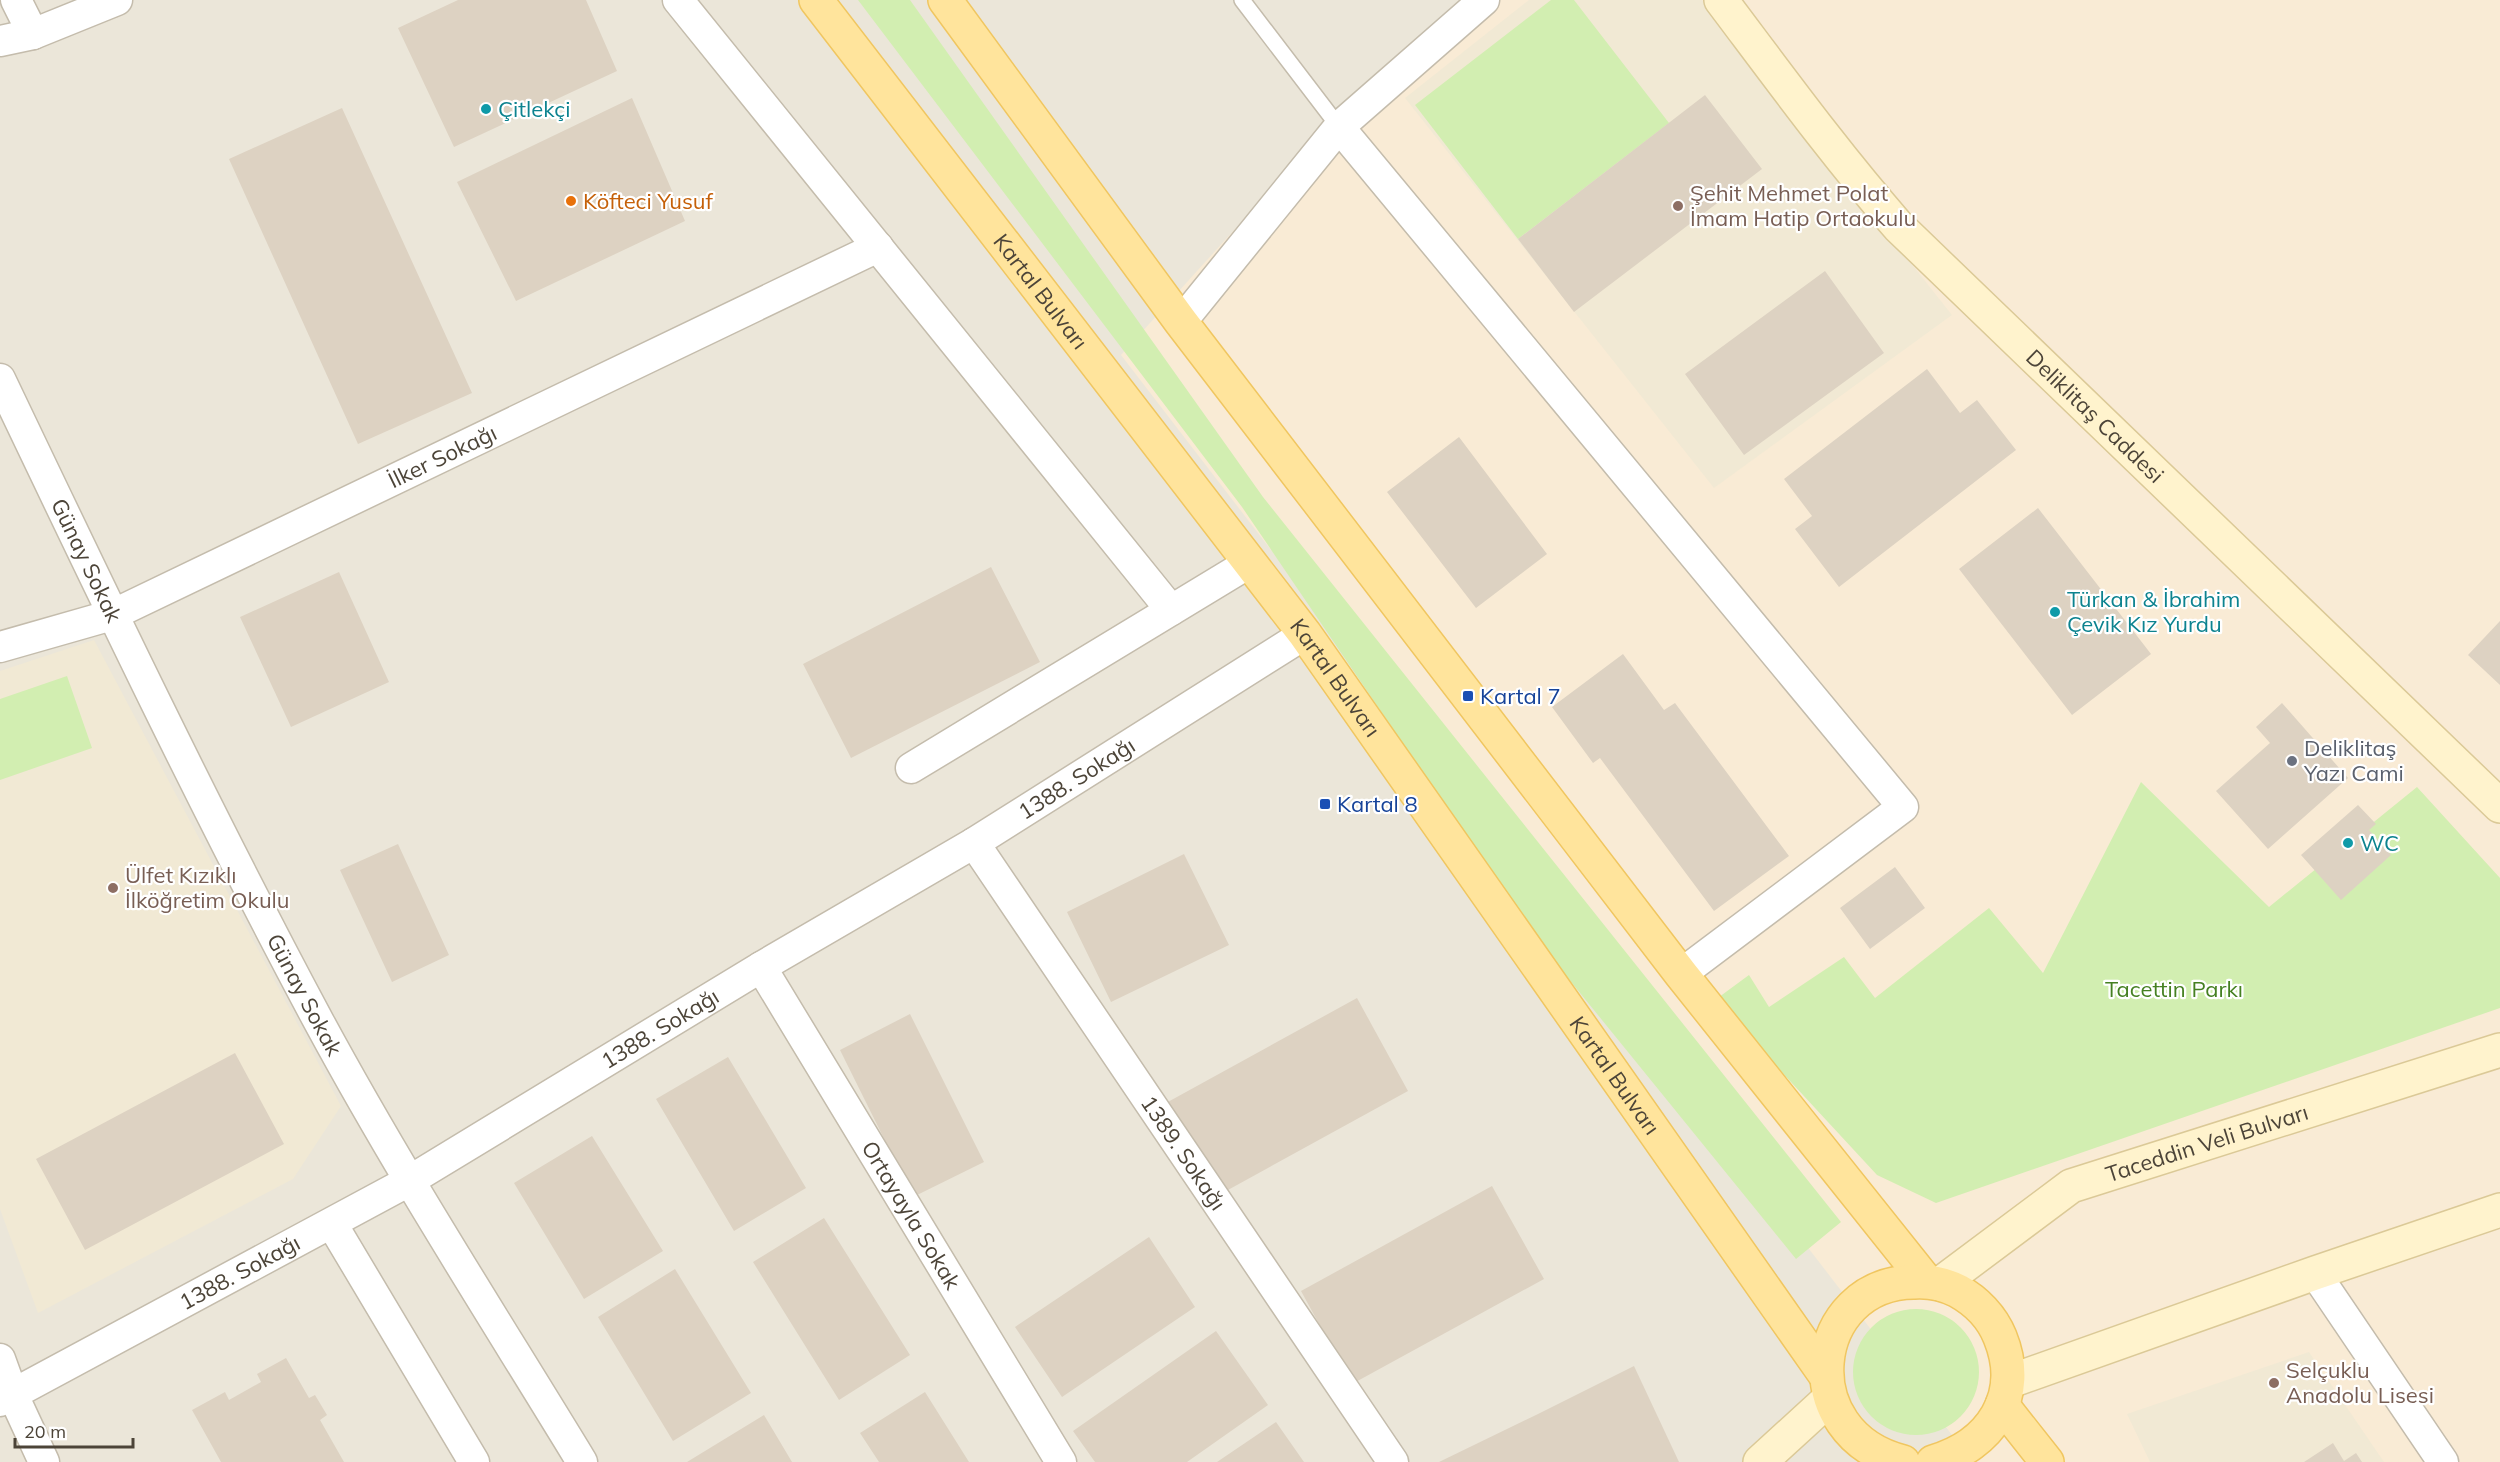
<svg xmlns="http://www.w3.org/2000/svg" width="2500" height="1462" viewBox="0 0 2500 1462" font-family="Mulish,sans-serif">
	<rect width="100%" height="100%" fill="#f7f3eb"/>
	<!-- residential -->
	<path fill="#ebe6d9" d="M0 0H1478L1912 1382 1973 1462H0Z"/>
	<!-- commercial -->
	<path fill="#f9ebd5" d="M1478 0H2500V1462H1973L1121 355 1370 80Z"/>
	<!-- education -->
	<path fill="#f1e9d4" d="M1529 0H1702L1952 315 1714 488 1405 98Z
		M94 640 341 1106 293 1179 38 1313 0 1209V671Z
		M2309 1352 2384 1462H2150L2127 1414Z"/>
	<!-- green -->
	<path fill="#d2eeb1" d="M858 0H910L1263 497 1841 1222 1796 1259 1533 935 1242 507Z
		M1551 0H1574L1669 123 1518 239 1415 105Z
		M67 676 92 748 0 780V699Z
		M2141 782 2269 907 2417 787 2500 878V1008L1936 1203 1877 1175 1715 1000 1749 975 1769 1007 1844 957 1875 998 1989 908 2043 973Z
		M1853 1372a63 63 0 1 1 126 0a63 63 0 1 1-126 0Z"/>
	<!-- building -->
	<path fill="#ddd2c2" d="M458 0H586L617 71 454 147 398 28Z
		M1705 95 1762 169 1574 312 1518 239Z
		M632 98 685 221 516 301 457 182Z
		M342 108 472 393 358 444 229 159Z
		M1825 271 1884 353 1744 455 1685 374Z
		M1927 369 1960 413 1977 400 2016 450 1839 587 1795 529 1812 516 1784 479Z
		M1459 437 1547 554 1476 608 1387 492Z
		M2038 508 2151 654 2072 715 1959 569Z
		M991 567 1040 662 851 758 803 664Z
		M339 572 389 682 291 727 240 617Z
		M2500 621V685L2468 655Z
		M1623 654 1664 710 1675 703 1789 856 1714 911 1600 758 1593 763 1552 707Z
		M2282 703 2348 778 2268 849 2216 791 2270 743 2256 727Z
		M2358 805 2376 824 2369 830 2391 855 2341 900 2301 855Z
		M398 844 449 955 392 982 340 870Z
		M1184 854 1229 945 1111 1002 1067 912Z
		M1895 867 1925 908 1870 949 1840 908Z
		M1357 998 1408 1091 1217 1196 1166 1103Z
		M910 1014 984 1162 913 1197 840 1050Z
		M235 1053 284 1144 85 1250 36 1159Z
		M728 1057 806 1188 734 1231 656 1099Z
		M592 1136 663 1251 584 1299 514 1183Z
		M1492 1186 1544 1279 1352 1384 1301 1291Z
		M824 1218 910 1355 839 1400 753 1262Z
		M1149 1237 1195 1307 1062 1397 1015 1327Z
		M675 1269 751 1393 673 1441 598 1317Z
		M1216 1331 1268 1405 1187 1462H1095L1073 1431Z
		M286 1358 309 1398 315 1395 327 1415 320 1420 344 1462H221L192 1410 225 1392 229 1400 261 1382 257 1374Z
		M1634 1366 1679 1462H1439L1536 1415Z
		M925 1392 969 1462H879L860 1433Z
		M764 1415 792 1462H687Z
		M1276 1422 1304 1462H1217Z
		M2333 1443 2344 1461 2356 1453 2362 1462H2304Z"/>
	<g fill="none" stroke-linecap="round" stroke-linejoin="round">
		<!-- lane casing -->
		<g stroke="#c4bcac" stroke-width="18">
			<path id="lane" d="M1242 0 1339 127"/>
		</g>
		<!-- street casing -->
		<g stroke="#c4bcac" stroke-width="33">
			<g id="street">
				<path d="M16 0 33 34"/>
				<path d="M678 0 1171 610"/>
				<path d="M0 41 33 34 117 0"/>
				<path d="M1339 127 1903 807 1681 974"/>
				<path d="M1181 322 1339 127 1484 0"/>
				<path id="s1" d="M0 379C103 595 206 811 319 1022 400 1172 493 1316 582 1462"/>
				<path id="s2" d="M0 647 112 615 878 247"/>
				<path d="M911 768 1249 563"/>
				<path id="s3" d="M974 843 1393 1462"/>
				<path id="s4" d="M761 967 1061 1462"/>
				<path d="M332 1224 474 1462"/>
				<path d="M2315 1273 2443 1462"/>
				<path d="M0 1359 13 1395 44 1462"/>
				<path id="s5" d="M0 1401 409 1181 761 967 974 843 1305 634"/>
			</g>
		</g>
		<!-- secondary casing -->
		<g stroke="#dbc997" stroke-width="36">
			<g id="secondary">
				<path id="s6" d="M1721 0C1779 77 1835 154 1898 226L2500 806"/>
				<path id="s7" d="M1940 1284 2071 1186 2500 1050"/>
				<path d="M2008 1382 2315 1273 2500 1210"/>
				<path d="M1760 1462 1830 1398"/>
			</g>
		</g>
		<!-- primary casing -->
		<g stroke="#f0c660" stroke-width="36">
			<g id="primary">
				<path id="s8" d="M816 0 1305 634 1826 1376"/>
				<path d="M945 0 1181 322 1681 974 1926 1281"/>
				<path d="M2002 1405 2047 1462"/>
				<path d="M1903 1462C1791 1434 1809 1283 1914 1282 1929 1281 1944 1284 1958 1291 1976 1301 1992 1317 2000 1337 2024 1396 1991 1445 1933 1462"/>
			</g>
		</g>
		<!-- lane -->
		<use href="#lane" stroke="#fff" stroke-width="15"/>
		<!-- street -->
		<use href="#street" stroke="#fff" stroke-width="30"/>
		<!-- secondary -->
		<use href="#secondary" stroke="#fff3cd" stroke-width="33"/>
		<!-- primary -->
		<use href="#primary" stroke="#ffe49c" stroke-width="33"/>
	</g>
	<!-- markers -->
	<g fill="#0f9aa8" stroke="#fff" stroke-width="2">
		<circle cx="486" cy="109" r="6"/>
		<circle cx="2055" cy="612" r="6"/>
		<circle cx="2348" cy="843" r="6"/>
	</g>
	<circle fill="#e8710a" stroke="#fff" stroke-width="2" cx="571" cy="201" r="6"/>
	<g fill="#8d6e63" stroke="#fff" stroke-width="2">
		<circle cx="1678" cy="206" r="6"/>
		<circle cx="113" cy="888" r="6"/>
		<circle cx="2274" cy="1383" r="6"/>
	</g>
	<g fill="#1a4fb4" stroke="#fff" stroke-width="2">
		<rect x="1462" y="690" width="12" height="12" rx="3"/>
		<rect x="1319" y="798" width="12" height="12" rx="3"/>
	</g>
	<circle fill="#6b7280" stroke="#fff" stroke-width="2" cx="2292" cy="761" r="6"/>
	<g text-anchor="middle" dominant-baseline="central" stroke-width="4.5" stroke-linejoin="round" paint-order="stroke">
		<!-- culture labels -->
		<g font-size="22" fill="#0d838f" stroke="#fff" text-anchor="start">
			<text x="498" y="109">Çitlekçi</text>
			<text x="2067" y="599">Türkan &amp; İbrahim<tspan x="2067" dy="25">Çevik Kız Yurdu</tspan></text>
			<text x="2360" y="843">WC</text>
		</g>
		<!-- education labels -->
		<g font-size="22" fill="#785e54" stroke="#fff" text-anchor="start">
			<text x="1690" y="193">Şehit Mehmet Polat<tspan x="1690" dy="25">İmam Hatip Ortaokulu</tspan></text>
			<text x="125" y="875">Ülfet Kızıklı<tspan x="125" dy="25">İlköğretim Okulu</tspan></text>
			<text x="2286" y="1370">Selçuklu<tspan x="2286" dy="25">Anadolu Lisesi</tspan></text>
		</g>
		<!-- food labels -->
		<g font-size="22" fill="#c56008" stroke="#fff" text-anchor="start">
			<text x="583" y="201">Köfteci Yusuf</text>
		</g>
		<!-- street labels -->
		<g font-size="22" fill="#4c4438" stroke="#fff">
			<text stroke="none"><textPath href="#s8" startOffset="368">Kartal Bulvarı</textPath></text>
			<text stroke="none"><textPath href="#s6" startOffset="561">Deliklitaş Caddesi</textPath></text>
			<text stroke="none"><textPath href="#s2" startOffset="483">İlker Sokağı</textPath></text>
			<text stroke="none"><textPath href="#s1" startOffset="201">Günay Sokak</textPath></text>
			<text stroke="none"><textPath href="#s8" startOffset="854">Kartal Bulvarı</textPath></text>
			<text stroke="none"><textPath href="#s5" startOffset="1244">1388. Sokağı</textPath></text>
			<text stroke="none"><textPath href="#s1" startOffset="687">Günay Sokak</textPath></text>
			<text stroke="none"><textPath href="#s5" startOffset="758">1388. Sokağı</textPath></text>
			<text stroke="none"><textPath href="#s8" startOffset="1340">Kartal Bulvarı</textPath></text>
			<text stroke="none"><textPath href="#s7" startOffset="306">Taceddin Veli Bulvarı</textPath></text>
			<text stroke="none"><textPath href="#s3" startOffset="374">1389. Sokağı</textPath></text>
			<text stroke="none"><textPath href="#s4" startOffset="290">Ortayayla Sokak</textPath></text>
			<text stroke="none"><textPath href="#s5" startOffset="272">1388. Sokağı</textPath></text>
		</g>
		<!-- transit labels -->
		<g font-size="22" fill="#164399" stroke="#fff" text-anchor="start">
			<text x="1480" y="696">Kartal 7</text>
			<text x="1337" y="804">Kartal 8</text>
		</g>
		<!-- worship labels -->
		<g font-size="22" fill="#5b616d" stroke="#fff" text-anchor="start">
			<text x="2304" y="748">Deliklitaş<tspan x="2304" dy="25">Yazı Cami</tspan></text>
		</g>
		<!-- park labels -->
		<g font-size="22" fill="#458022" stroke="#fff">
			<text x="2174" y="989">Tacettin Parkı</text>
		</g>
	</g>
	<!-- scale -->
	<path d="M15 1438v9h118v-9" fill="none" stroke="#4c4438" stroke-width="3"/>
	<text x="24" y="1438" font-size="18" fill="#4c4438" stroke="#ffffff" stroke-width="4.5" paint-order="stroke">20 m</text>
</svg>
